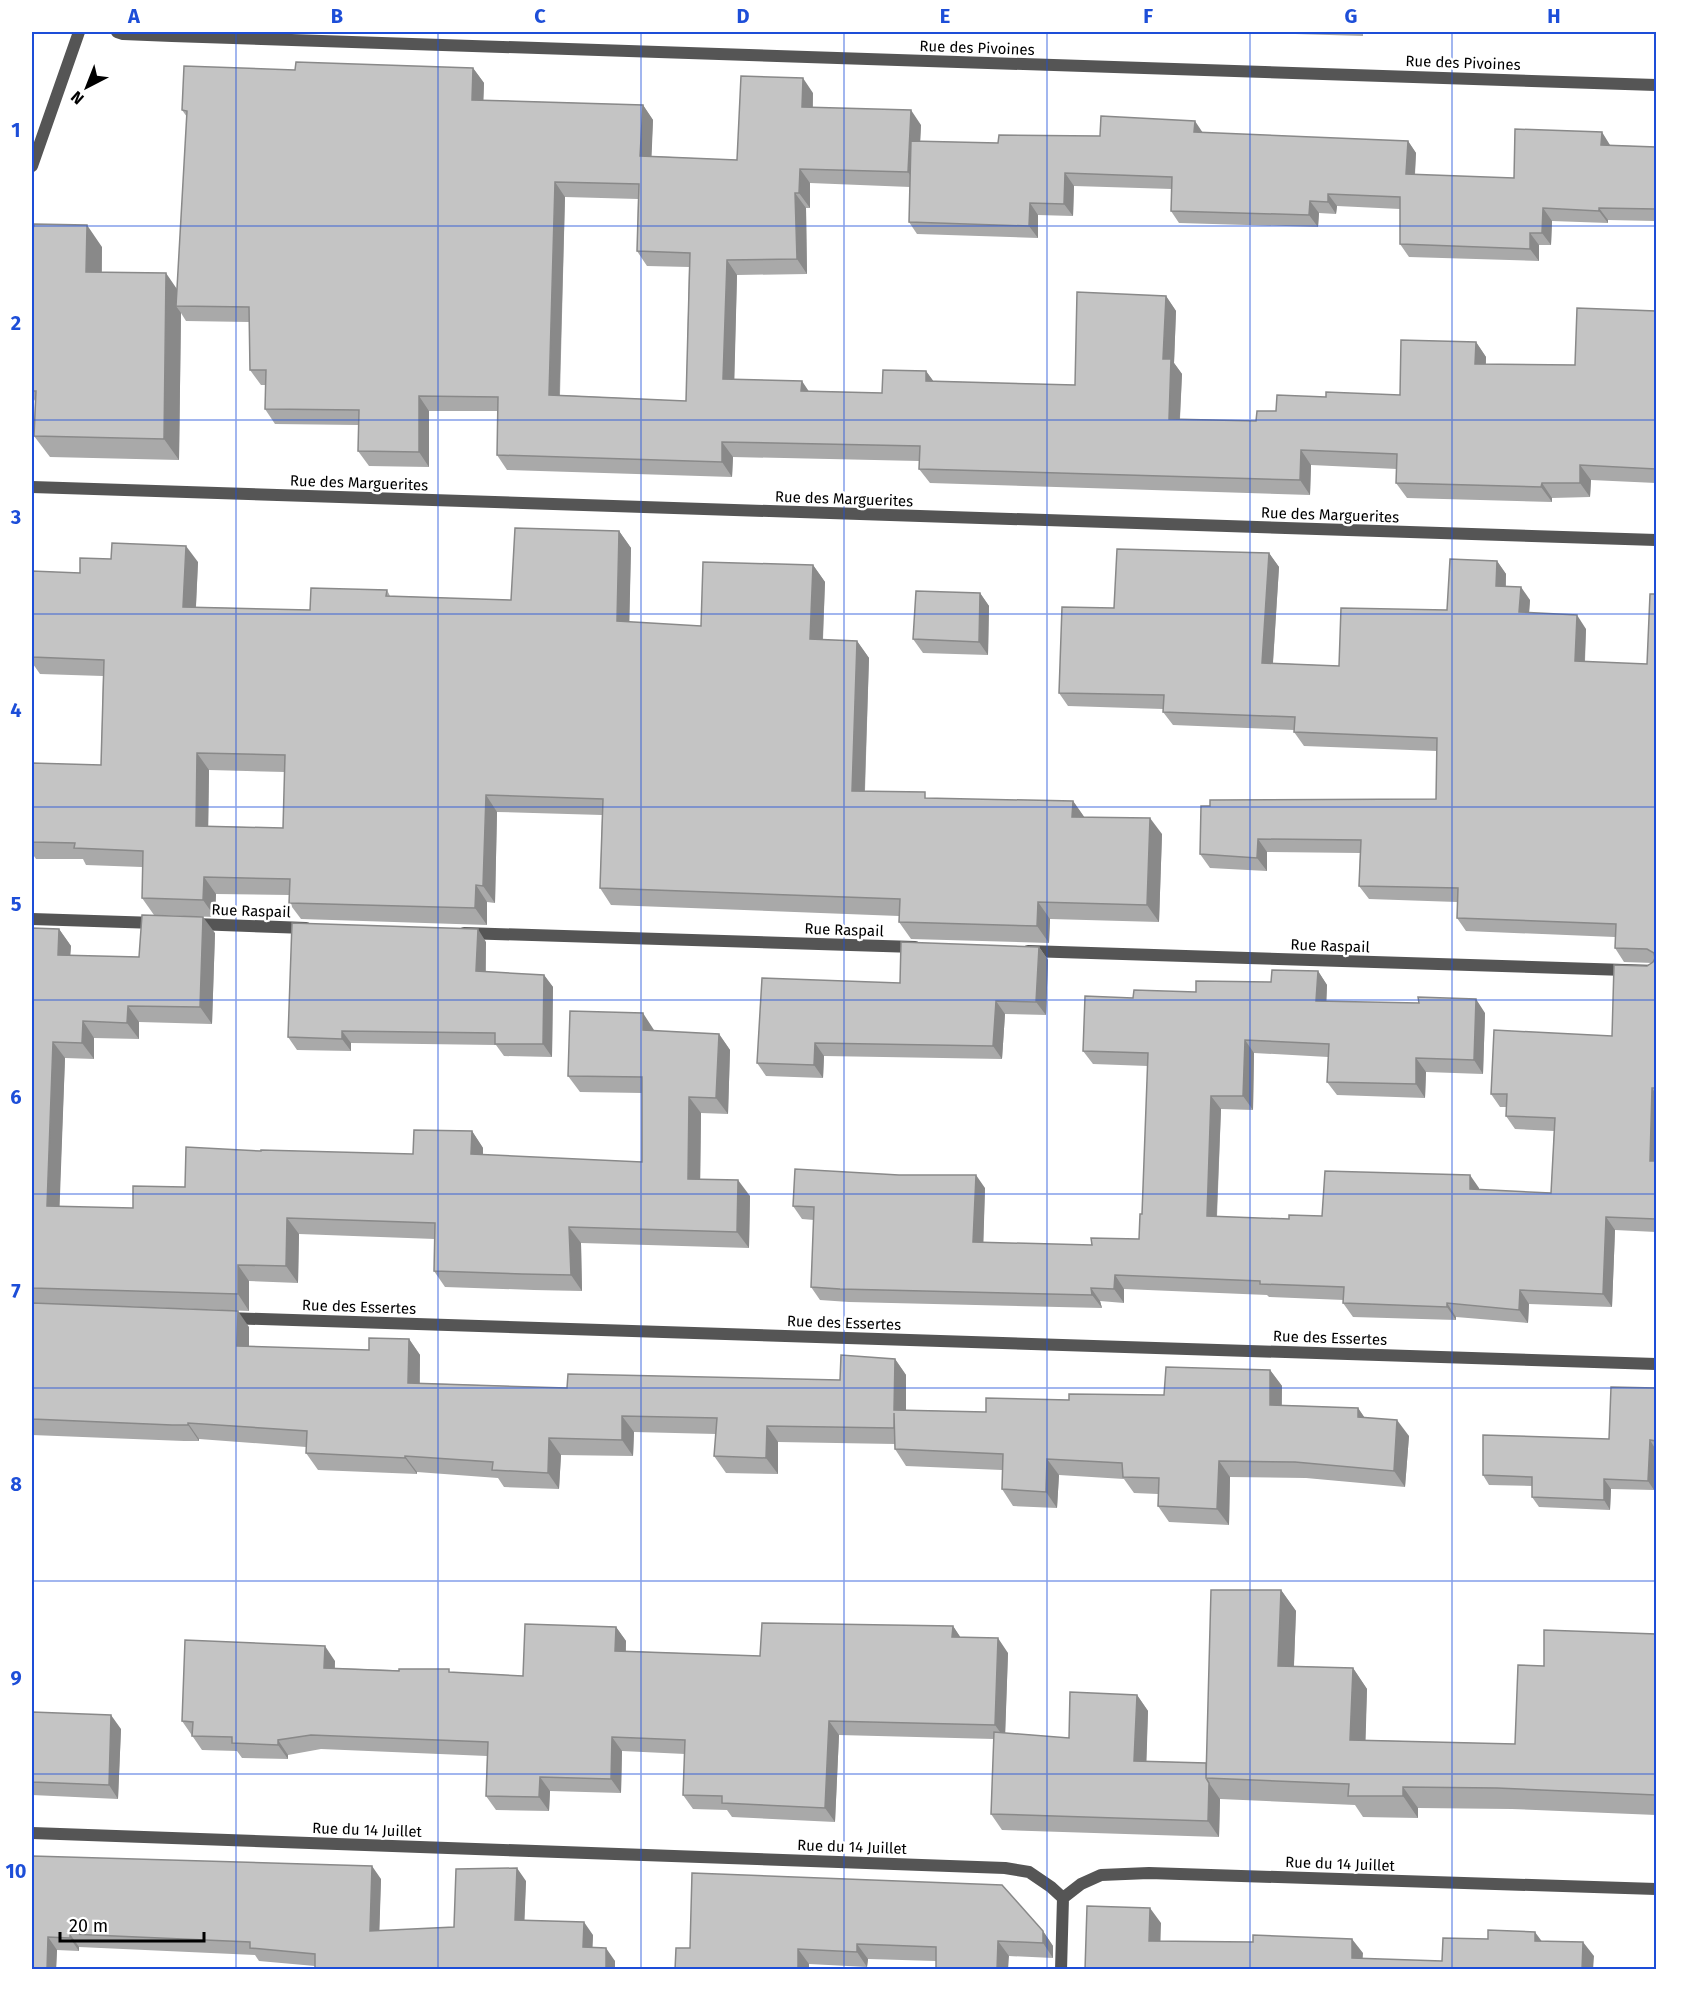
<svg xmlns="http://www.w3.org/2000/svg" width="1688" height="2001" viewBox="0 0 1688 2001" font-family="'Fira Sans',sans-serif">
	<rect width="100%" height="100%" fill="#fff"/>
	<g fill="none" stroke-linecap="round" stroke-linejoin="round">
		<!-- minor -->
		<path stroke="#555" stroke-width="12" d="M117 32 123 34 172 36 1656 85
			M32 487 1656 540
			M32 919 156 923
			M195 924 306 928
			M464 933 915 947
			M1028 951 1656 971
			M227 1318 1656 1364
			M32 1833 1005 1868 1029 1872 1051 1887 1063 1898
			M1063 1898 1081 1884 1101 1875 1149 1873 1656 1889
			M1061 1970 1063 1898"/>
		<!-- tertiary -->
		<path stroke="#555" stroke-width="12" d="M32 166 79 32"/>
	</g>
	<!-- wall -->
	<path fill="#a9a9a9" fill-rule="evenodd" d="M1226 32H1363V36Z
		M473 68 484 83 483 100 643 105 653 120 651 156 737 160 813 93V107L921 125 920 141 998 143 1100 136 1203 133 1408 141 1416 153 1415 175 1514 178 1610 145 1656 147V221L1608 220V223L1552 221 1551 245H1539V261L1409 257 1400 244V209L1337 206 1336 214 1319 213 1318 227 1179 223 1171 211 1172 189 1074 186 1073 216 1038 215V238L917 234 909 222 910 187 810 183V208H806L807 274 737 275 734 379 809 391 882 393 926 371 933 381 1075 385 1166 296 1176 311 1174 363 1182 374 1180 419 1256 421 1276 411 1326 397 1400 395 1476 342 1486 357V364L1575 365 1656 311V483L1591 480 1590 497 1552 498V502L1407 498 1396 483 1397 469 1311 465 1310 495 930 483 919 469V461L733 457 732 477 507 470 497 455 498 411H429V467L369 466 358 451V425L275 424 265 409V385H261L250 370 249 322 186 321 181 313 179 460 50 457 34 436 35 401 32 396V234L102 247V272L177 289 187 117 182 110 295 70ZM565 197 638 199 637 251 647 266 689 267 686 401 560 395Z
		M619 531 631 548 629 622 701 626 813 565 825 582 823 640 857 641 869 658 865 791 929 799 1073 801 1084 817 1162 834 1159 922 1050 919 1049 943 911 939 899 922V916L611 905 600 888 602 815 497 812 495 903 487 902V925L301 919 289 903 290 895 216 894 215 917 154 915 142 898V867L86 865 83 859H36L32 853V763L101 765 103 676 40 674 33 664 32 669V571L80 573 198 562 196 607 310 610 387 590 390 596 511 600ZM209 770 285 772 283 828 208 826Z
		M1269 553 1279 567 1273 663 1339 666 1447 610 1497 561 1506 574V586L1530 600 1529 613 1586 629 1585 662 1647 664 1656 594V1232L1615 1230 1612 1307 1529 1304 1528 1323 1456 1317V1320L1353 1317 1343 1303 1344 1300 1269 1297 1267 1295 1124 1289V1303L1100 1301 1102 1308 849 1302 820 1300 811 1287 814 1220 802 1219 793 1206 985 1188 983 1243 1092 1245 1139 1239 1142 1214 1148 1066 1093 1064 1083 1051 1133 998 1196 992 1271 982 1318 971 1327 985 1326 1001 1485 1013 1483 1074 1426 1072 1425 1098 1337 1095 1327 1082 1328 1057 1254 1053 1253 1110 1221 1109 1217 1217 1289 1219 1322 1216 1479 1188V1190L1551 1193 1554 1131 1515 1129 1506 1116V1107H1500L1491 1094 1612 1036 1647 966 1653 963 1624 962 1615 948V937L1466 931 1457 918V902L1369 899 1359 886 1360 853 1267 852V871L1210 868 1200 854 1201 806 1436 799 1437 751 1304 746 1294 732V730L1173 725 1163 712V709L1068 706 1059 693 1114 608Z
		M980 593 989 606 988 655 923 653 913 639Z
		M32 928 59 929 71 946 70 956 139 957 215 933 212 1024 139 1022V1039L94 1038V1059L65 1058 59 1207 133 1208 185 1187 261 1151 413 1154 472 1131 483 1148V1155L642 1162V1093L580 1092 568 1076 654 1030V1031L719 1034 730 1050 728 1114 701 1113 700 1179 750 1196 749 1248 581 1243 582 1291 534 1290 445 1287 434 1271 435 1239 299 1234 298 1283 249 1281V1311L115 1306 249 1327V1347L369 1350 409 1339 420 1355V1383L567 1388 840 1380 895 1359 906 1375V1410L986 1412 1069 1400 1164 1395 1270 1370 1282 1386V1405L1358 1408 1364 1417 1409 1436 1405 1487 1306 1478 1230 1477 1229 1525 1169 1522 1158 1506V1494L1134 1493 1124 1479 1059 1475 1057 1508 1013 1506 1002 1489V1470L906 1466 895 1449V1444L778 1442V1474L726 1473 714 1456 716 1434 634 1432 633 1456 561 1455 559 1489 504 1487 498 1478 417 1472V1474L318 1470 306 1453V1447L199 1439V1441H184L32 1435Z
		M486 942V972L544 975 553 987 552 1057 504 1056 496 1045 351 1043V1051L297 1050 288 1037Z
		M1039 947 1048 960 1046 1015 1005 1014 1002 1059 824 1056 823 1078 766 1076 757 1063 900 983Z
		M1656 1388V1450L1654 1490 1611 1489 1610 1510 1539 1507 1532 1497V1486L1489 1485 1483 1475 1609 1439Z
		M1281 1590 1296 1611 1294 1666 1353 1668 1367 1689 1365 1740 1515 1744 1544 1666 1656 1634V1815L1512 1809 1418 1808V1818L1363 1817 1355 1805 1220 1799 1219 1837 1002 1830 991 1814 994 1739 839 1735 835 1822 732 1817 727 1810 693 1809 683 1795 685 1754 622 1751 621 1793 550 1791 549 1811 496 1810 486 1796 487 1756 321 1749 288 1755V1759L242 1758 237 1751 202 1750 182 1721 335 1661V1668L451 1672 523 1676 616 1627 626 1641V1651L760 1656 953 1626 960 1637 1008 1653 1005 1733 1069 1738 1137 1695 1148 1711 1146 1761 1206 1763Z
		M32 1712 121 1729 118 1799 32 1795Z
		M32 1856 381 1879 379 1931 454 1927 526 1881 524 1921 593 1935 592 1948 615 1961V1970H315V1966L259 1961 255 1955 79 1947V1951L57 1950 56 1970H32Z
		M1043 1931 1053 1946V1958L1009 1956 936 1961 868 1959 867 1967 809 1964V1970H675L690 1948Z"/>
	<!-- shaded-wall -->
	<path fill="#898989" d="M473 68 484 83 483 115 472 100Z
		M803 78 813 93 812 121 802 107Z
		M643 105 653 120 651 171 640 156Z
		M911 110 921 125 918 187 908 172Z
		M1195 121 1203 133 1194 132Z
		M1602 132 1610 145V157L1601 145Z
		M1408 141 1416 153 1414 186 1406 174Z
		M800 169 810 183V208L799 193Z
		M1065 173 1074 186 1073 216 1064 204Z
		M555 182 565 197 559 410 549 395Z
		M795 193 806 208 807 274 797 259Z
		M1328 194 1337 206 1336 214 1328 202Z
		M1310 201 1319 213 1318 227 1309 215Z
		M1030 203 1038 215V238L1029 226Z
		M1543 208 1552 221 1551 245 1542 233Z
		M1599 208 1608 220V223L1599 211Z
		M87 225 102 247 101 293 86 272Z
		M1530 233 1539 245V261L1530 249Z
		M727 260 737 275 734 394 723 379Z
		M166 273 181 295 176 306 181 313 179 460 164 439Z
		M1166 296 1176 311 1174 363 1182 374 1179 433 1169 419 1163 359Z
		M1476 342 1486 357 1485 379 1475 364Z
		M926 371 937 386 926 381Z
		M802 381 812 396 801 391Z
		M419 396 429 411V467L419 452Z
		M722 442 733 457 732 477 722 462Z
		M1301 450 1311 465 1310 495 1300 480Z
		M1580 465 1591 480 1590 497 1580 483Z
		M1542 483 1552 498V502L1541 487Z
		M619 531 631 548 629 638 617 621Z
		M186 546 198 562 195 624 183 607Z
		M1269 553 1279 567 1272 676 1262 663Z
		M1497 561 1506 574 1505 599 1496 586Z
		M813 565 825 582 822 656 810 639Z
		M1521 587 1530 600 1528 626 1519 612Z
		M980 593 989 606 988 655 979 642Z
		M1577 615 1586 629 1584 675 1575 661Z
		M857 641 869 658 864 808 852 791Z
		M197 753 209 770 208 843 196 826Z
		M486 795 497 812 495 903 483 886Z
		M1073 801 1085 818 1072 817Z
		M1150 818 1162 834 1159 922 1147 905Z
		M1258 839 1267 852V871L1257 858Z
		M204 877 216 894 215 917 203 900Z
		M476 885 487 902V925L475 908Z
		M1038 902 1050 919 1049 943 1037 926Z
		M203 917 215 933 212 1024 200 1007Z
		M59 929 71 946 69 972 58 955Z
		M478 929 486 942 485 984 476 971Z
		M1039 947 1048 960 1046 1015 1036 1002Z
		M1318 971 1327 985 1326 1014 1316 1001Z
		M544 975 553 987 552 1057 543 1044Z
		M1476 999 1485 1013 1483 1074 1474 1060Z
		M996 1001 1005 1014 1002 1059 993 1046Z
		M128 1006 139 1022V1039L127 1023Z
		M643 1013 654 1030V1047L643 1030Z
		M83 1021 94 1038V1059L82 1043Z
		M342 1031 351 1043V1051L342 1039Z
		M719 1034 730 1050 728 1114 716 1098Z
		M1245 1040 1254 1053 1253 1110 1243 1096Z
		M53 1042 65 1058 59 1223 47 1206Z
		M815 1043 824 1056 823 1078 814 1065Z
		M1416 1058 1426 1072 1425 1098 1416 1084Z
		M1652 1088 1656 1094V1171L1650 1161Z
		M1211 1096 1221 1109 1216 1230 1207 1216Z
		M689 1097 701 1113 700 1196 688 1179Z
		M472 1131 483 1148V1171L471 1154Z
		M976 1175 985 1188 983 1256 973 1242Z
		M1470 1175 1479 1188V1203L1470 1189Z
		M738 1180 750 1196 749 1248 737 1232Z
		M1606 1217 1615 1230 1612 1307 1603 1294Z
		M287 1218 299 1234 298 1283 286 1266Z
		M569 1227 581 1243 582 1291 571 1275Z
		M238 1265 249 1281V1311L238 1294Z
		M1115 1275 1124 1289V1303L1114 1289Z
		M1091 1288 1100 1301 1102 1308 1092 1295Z
		M1520 1290 1529 1304 1528 1323 1519 1310Z
		M1447 1303 1456 1317V1320L1447 1307Z
		M238 1311 249 1327V1363L237 1346Z
		M409 1339 420 1355 419 1399 408 1383Z
		M895 1359 906 1375V1426L894 1410Z
		M1270 1370 1282 1386 1281 1421 1270 1405Z
		M1358 1408 1369 1424 1358 1417Z
		M622 1416 634 1432 633 1456 622 1440Z
		M1397 1420 1409 1436 1405 1487 1394 1471Z
		M188 1423 199 1439V1441L188 1425Z
		M767 1426 778 1442V1474L766 1458Z
		M549 1438 561 1455 559 1489 548 1473Z
		M1650 1440 1656 1450 1654 1490 1648 1481Z
		M405 1456 417 1472V1474L405 1458Z
		M1047 1459 1059 1475 1057 1508 1046 1492Z
		M1219 1461 1230 1477 1229 1525 1217 1509Z
		M1604 1479 1611 1489 1610 1510 1604 1500Z
		M1281 1590 1296 1611 1293 1687 1278 1666Z
		M953 1626 963 1641 952 1637Z
		M616 1627 626 1641 625 1665 615 1651Z
		M998 1638 1008 1653 1005 1739 995 1725Z
		M325 1646 335 1661 334 1682 324 1668Z
		M1353 1668 1367 1689 1365 1761 1350 1740Z
		M1137 1695 1148 1711 1146 1777 1134 1761Z
		M111 1715 121 1729 118 1799 109 1785Z
		M829 1721 839 1735 835 1822 825 1808Z
		M612 1737 622 1751 621 1793 611 1779Z
		M278 1740 288 1755V1759L278 1745Z
		M540 1777 550 1791 549 1811 539 1797Z
		M1209 1783 1220 1799 1219 1837 1208 1821Z
		M1403 1787 1418 1808V1818L1403 1796Z
		M372 1866 381 1879 379 1944 370 1931Z
		M517 1868 526 1881 524 1933 515 1920Z
		M1150 1908 1161 1923 1160 1956 1149 1941Z
		M584 1922 593 1935 592 1960 583 1947Z
		M1043 1931 1053 1946V1958L1043 1943Z
		M1535 1932 1546 1947 1535 1941Z
		M70 1934 79 1947V1951L70 1938Z
		M48 1937 57 1950 56 1970H47Z
		M1352 1939 1363 1953 1362 1970 1352 1958Z
		M998 1941 1009 1956 1008 1970H997Z
		M1583 1942 1594 1956 1593 1970H1582Z
		M857 1944 868 1959 867 1967 857 1952Z
		M606 1948 615 1961V1970H606Z
		M798 1949 809 1964V1970H798Z"/>
	<!-- building -->
	<path fill="#c4c4c4" stroke="#898989" stroke-width="1.5" fill-rule="evenodd" d="M296 62 473 68 472 100 643 105 640 156 737 160 741 76 803 78 802 107 911 110 908 172 800 169 799 193H795L797 259 727 260 723 379 802 381 801 391 882 393 883 370 926 371V381L1075 385 1077 292 1166 296 1163 359H1171L1169 419 1256 421 1257 411H1276L1277 395 1326 397V392L1400 395 1401 340 1476 342 1475 364 1575 365 1577 308 1656 311V469L1580 465V483H1542L1541 487 1396 483 1397 454 1301 450 1300 480 919 469 920 446 722 442V462L497 455 498 397 419 396V452L358 451 359 410 265 409 266 370H250L249 307 176 306 187 111 182 110 184 66 295 70ZM555 182 639 184 637 251 690 253 686 401 549 395Z
		M1101 116 1195 121 1194 132 1408 141 1406 174 1514 178 1515 129 1602 132 1601 145 1656 147V209L1599 208V211L1543 208 1542 233H1530V249L1400 244V197L1328 194V202L1310 201 1309 215 1171 211 1172 177 1065 173 1064 204 1030 203 1029 226 909 222 911 141 998 143 999 135 1100 136Z
		M34 224 87 225 86 272 166 273 164 439 34 436 36 391H32V234Z
		M515 528 619 531 617 621 701 626 703 562 813 565 810 639 857 641 852 791 925 792V798L1073 801 1072 817 1150 818 1147 905 1038 902 1037 926 899 922 900 899 600 888 603 799 486 795 483 886 476 885 475 908 289 903 290 879 204 877 203 900 142 898 143 851 74 848 75 843 32 842V763L101 765 104 660 32 657V571L80 573V558L111 559 112 543 186 546 183 607 310 610 311 588 387 590 386 596 511 600ZM197 753 285 755 283 828 196 826Z
		M1117 549 1269 553 1262 663 1339 666 1341 608 1447 610 1450 559 1497 561 1496 586 1521 587 1519 612 1577 615 1575 661 1647 664 1650 594H1656V1088H1652L1650 1161H1656V1219L1606 1217 1603 1294 1520 1290 1519 1310 1447 1303V1307L1343 1303 1344 1287 1260 1284V1281L1115 1275 1114 1289 1091 1288 1092 1295 840 1289 811 1287 814 1207 793 1206 795 1169 899 1175H976L973 1242 1092 1245 1091 1238 1139 1239 1140 1214H1142L1148 1053 1083 1051 1085 996 1133 998 1134 990 1196 992V981L1271 982 1272 970 1318 971 1316 1001 1419 1003 1418 997 1476 999 1474 1060 1416 1058V1084L1327 1082 1329 1044 1245 1040 1243 1096H1211L1207 1216 1289 1219V1215L1322 1216 1325 1171 1470 1175V1189L1551 1193 1555 1118 1506 1116 1507 1094H1491L1494 1030 1612 1036 1614 965 1647 966 1653 962 1655 958 1654 953 1647 949 1615 948 1616 924 1457 918 1458 888 1359 886 1361 840 1258 839 1257 858 1200 854 1201 806H1210V800L1436 799 1437 738 1294 732 1295 717 1163 712 1164 695 1059 693 1062 607 1114 608Z
		M916 591 980 593 979 642 913 639Z
		M142 915 203 917 200 1007 128 1006 127 1023 83 1021 82 1043 53 1042 47 1206 133 1208V1186L185 1187 186 1147 261 1151V1150L413 1154 414 1130 472 1131 471 1154 642 1162V1077L568 1076 570 1011 643 1013V1030L719 1034 716 1098 689 1097 688 1179 738 1180 737 1232 569 1227 571 1275 522 1274 434 1271 435 1223 287 1218 286 1266 238 1265V1294L32 1288V928L59 929 58 955 139 957Z
		M292 923 478 929 476 971 544 975 543 1044H495V1033L342 1031V1039L288 1037Z
		M901 942 1039 947 1036 1002 996 1001 993 1046 815 1043 814 1065 757 1063 762 978 900 983Z
		M32 1303 238 1311 237 1346 369 1350V1338L409 1339 408 1383 567 1388 568 1374 840 1380 841 1355 895 1359 894 1410 986 1412V1398L1069 1400V1394L1164 1395 1166 1367 1270 1370V1405L1358 1408V1417L1397 1420 1394 1471 1295 1462 1219 1461 1217 1509 1158 1506 1159 1478 1123 1477 1122 1463 1047 1459 1046 1492 1002 1489 1003 1454 895 1449 894 1413V1428L767 1426 766 1458 714 1456 717 1418 622 1416V1440L549 1438 548 1473 492 1470 493 1462 405 1456V1458L306 1453 307 1431 188 1423V1425H172L32 1419Z
		M1611 1387 1656 1388V1441L1650 1440 1648 1481 1604 1479V1500L1532 1497V1477L1483 1475V1435L1609 1439Z
		M1211 1590H1281L1278 1666 1353 1668 1350 1740 1515 1744 1518 1665 1544 1666V1630L1656 1634V1795L1497 1788 1403 1787V1796H1348L1349 1784 1206 1778Z
		M762 1623 953 1626 952 1637 998 1638 995 1725 829 1721 825 1808 722 1803V1796L683 1795 685 1740 612 1737 611 1779 540 1777 539 1797 486 1796 488 1742 311 1735 278 1740V1745L232 1743V1737L192 1736 193 1722 182 1721 185 1640 325 1646 324 1668 399 1671V1669H449V1672L523 1676 525 1624 616 1627 615 1651 760 1656Z
		M1070 1692 1137 1695 1134 1761 1206 1763V1778L1209 1783 1208 1821 991 1814 994 1732 1069 1738Z
		M32 1712 111 1715 109 1785 32 1782Z
		M32 1856 372 1866 370 1931 454 1927 456 1869 517 1868 515 1920 584 1922 583 1947 606 1948V1970H315V1954L250 1948V1942L70 1934V1938L48 1937 47 1970H32Z
		M692 1873 1002 1885 1043 1931V1943L998 1941 997 1970H936V1947L857 1944V1952L798 1949V1970H675L676 1948H690Z
		M1087 1906 1150 1908 1149 1941 1253 1942V1935L1352 1939V1958L1442 1961 1443 1938 1488 1939V1930L1535 1932V1941L1583 1942 1582 1970H1085Z"/>
	<!-- grid -->
	<path fill="none" stroke="#1d4ed8" stroke-width="1.5" stroke-opacity="0.55" d="M236 32V1970M438 32V1970M641 32V1970M844 32V1970M1047 32V1970M1250 32V1970M1452 32V1970M32 226H1656M32 420H1656M32 614H1656M32 807H1656M32 1000H1656M32 1194H1656M32 1388H1656M32 1581H1656M32 1774H1656"/>
	<g text-anchor="middle" dominant-baseline="central" stroke-width="5" stroke-linejoin="round" paint-order="stroke">
		<!-- street labels -->
		<g font-size="15" fill="#000" stroke="#fff">
			<text transform="translate(977 48) rotate(2)">Rue des Pivoines</text>
			<text transform="translate(1463 63) rotate(2)">Rue des Pivoines</text>
			<text transform="translate(359 483) rotate(2)">Rue des Marguerites</text>
			<text transform="translate(844 499) rotate(2)">Rue des Marguerites</text>
			<text transform="translate(1330 515) rotate(2)">Rue des Marguerites</text>
			<text transform="translate(251 911) rotate(2)">Rue Raspail</text>
			<text transform="translate(844 930) rotate(2)">Rue Raspail</text>
			<text transform="translate(1330 946) rotate(2)">Rue Raspail</text>
			<text transform="translate(359 1307) rotate(2)">Rue des Essertes</text>
			<text transform="translate(844 1323) rotate(2)">Rue des Essertes</text>
			<text transform="translate(1330 1338) rotate(2)">Rue des Essertes</text>
			<text transform="translate(367 1830) rotate(2)">Rue du 14 Juillet</text>
			<text transform="translate(852 1847) rotate(2)">Rue du 14 Juillet</text>
			<text transform="translate(1340 1864) rotate(2)">Rue du 14 Juillet</text>
		</g>
	</g>
	<!-- border -->
	<rect width="1688" height="2001" fill="none" stroke="#ffffff" stroke-width="66"/>
	<!-- north arrow -->
	<g transform="translate(87 87) rotate(222)" stroke="#ffffff" stroke-width="4.5" paint-order="stroke">
	<path d="M0-4.5L10 22L0 15L-10 22Z" fill="#000000"/>
	<text y="-9" font-size="16" font-weight="bold" text-anchor="middle" fill="#000000">N</text>
	</g>
	<!-- scale -->
	<path d="M60 1932v9h144v-9" fill="none" stroke="#000000" stroke-width="3"/>
	<text x="69" y="1932" font-size="18" fill="#000000" stroke="#ffffff" stroke-width="4.5" paint-order="stroke">20 m</text>
	<rect x="33" y="33" width="1622" height="1935" fill="none" stroke="#1d4ed8" stroke-width="2"/>
	<g font-size="20" text-anchor="middle" font-weight="bold" fill="#1d4ed8">
		<text x="134" y="23">A</text>
		<text x="337" y="23">B</text>
		<text x="540" y="23">C</text>
		<text x="743" y="23">D</text>
		<text x="945" y="23">E</text>
		<text x="1148" y="23">F</text>
		<text x="1351" y="23">G</text>
		<text x="1554" y="23">H</text>
		<text x="16" y="137">1</text>
		<text x="16" y="330">2</text>
		<text x="16" y="524">3</text>
		<text x="16" y="717">4</text>
		<text x="16" y="911">5</text>
		<text x="16" y="1104">6</text>
		<text x="16" y="1298">7</text>
		<text x="16" y="1491">8</text>
		<text x="16" y="1685">9</text>
		<text x="16" y="1878">10</text>
	</g>
</svg>
